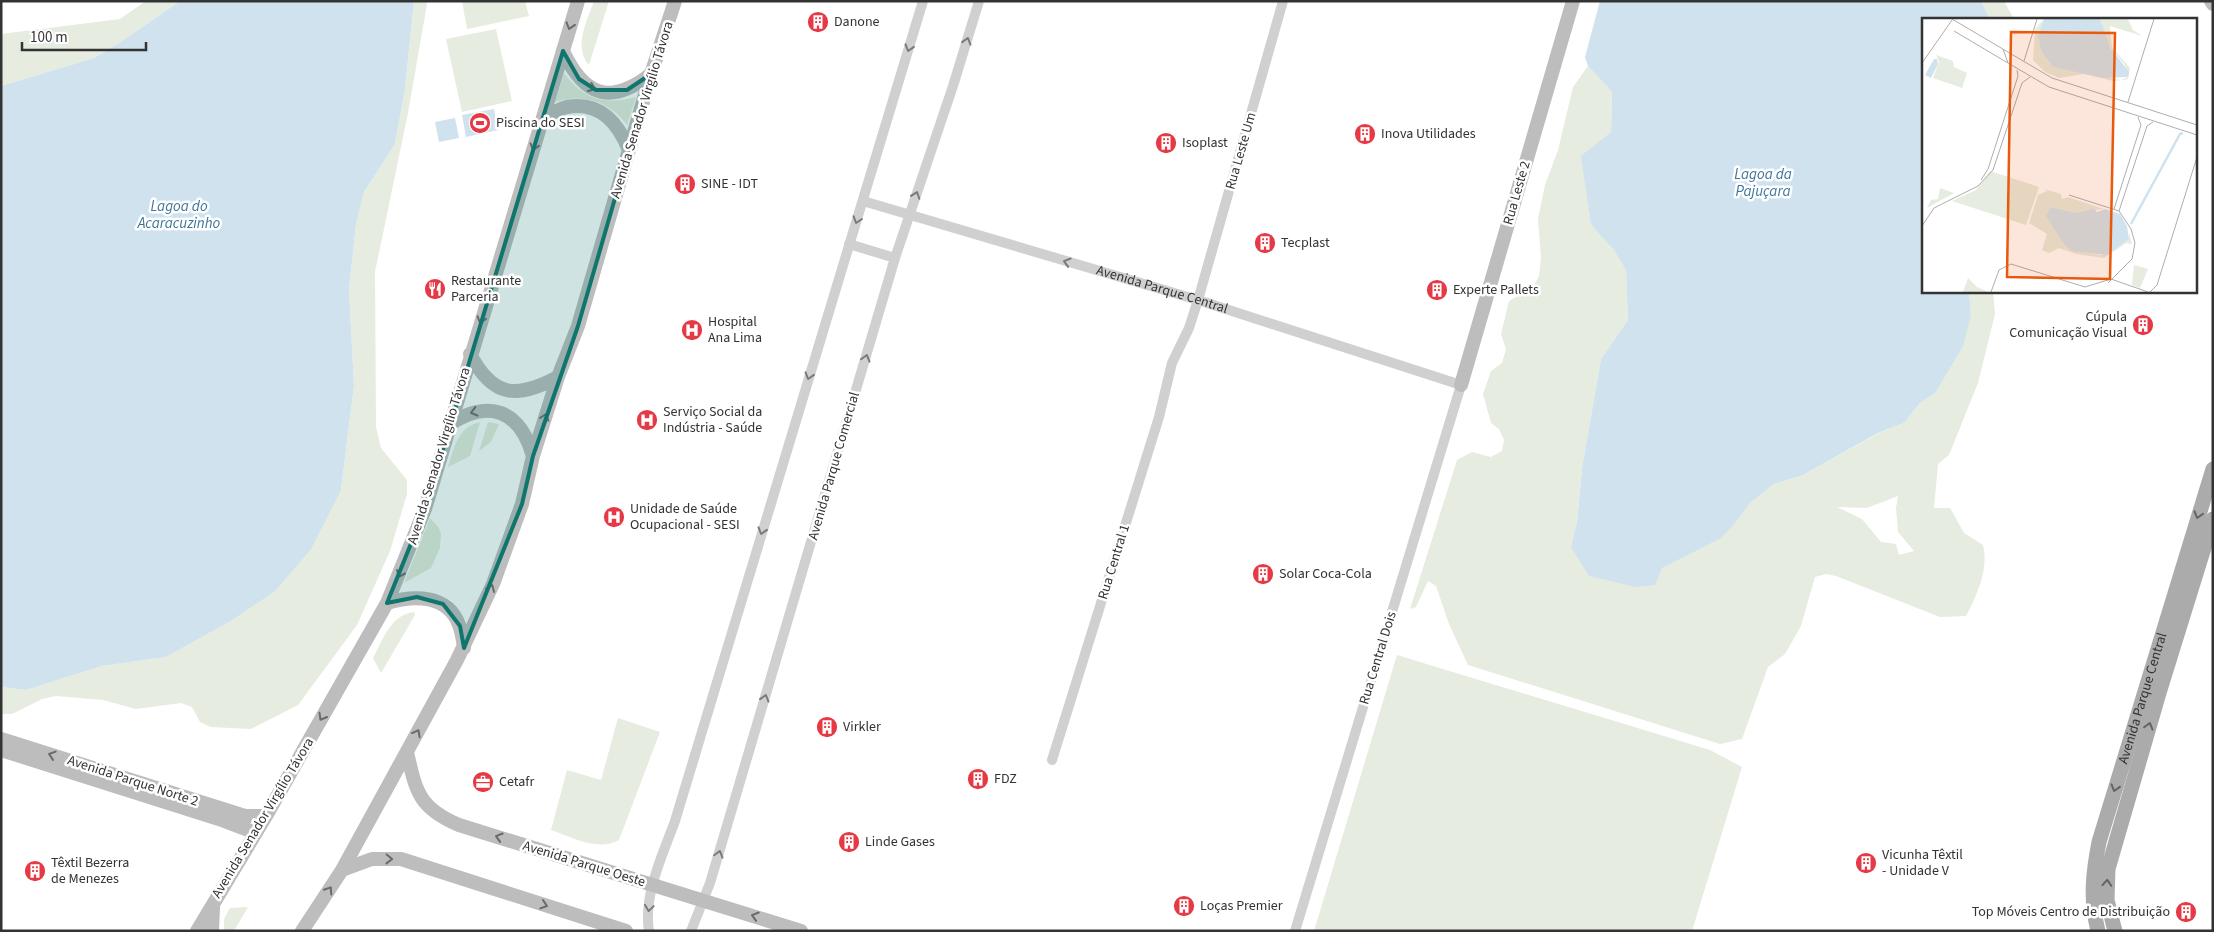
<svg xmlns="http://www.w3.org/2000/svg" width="2214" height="932" viewBox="0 0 2214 932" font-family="'Source Sans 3',sans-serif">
	<rect width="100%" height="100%" fill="#fff"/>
	<!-- green -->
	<path fill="#e6ecdf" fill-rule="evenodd" d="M146 1H180L119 43 94 58 1 86V34L120 19Z
		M414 1H427V4L408 113 375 272 376 427 381 448 407 480V494L390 551 357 625 298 705 251 729 211 727 200 722 192 707 181 703 136 709 103 700 56 696 42 699 12 714H1V687L26 690 102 666 166 657 229 622 341 490 354 386 349 289 356 225 364 192 395 144 405 89Z
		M462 1H525L529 16 467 29Z
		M594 1H609L589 65C573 47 587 21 594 1Z
		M1981 1H2004L2014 19H1990Z
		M496 29 512 101 462 112 446 39Z
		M1588 66 1612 92 1611 132 1582 156 1591 225 1613 249 1626 270 1628 320 1601 359 1582 468 1577 522 1571 547 1662 568 1736 522 1750 503 1774 484 1803 475 1879 433 1904 423 1920 403 1935 393 1971 315 1969 291H1993L1995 314 1978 383 1949 455 1938 464 1934 508H1950L1964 533 1983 545C1989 569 1977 595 1966 616L1940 617 1836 576 1826 574 1815 577 1801 626 1785 654 1768 667 1742 739 1720 744 1468 665 1449 624 1436 586 1428 581 1416 607 1410 609 1457 460 1472 452 1491 457 1502 451 1504 440 1499 429 1491 423 1483 394 1491 371 1502 363 1506 349 1501 334 1509 301 1533 287 1539 276 1541 258 1538 219 1545 185 1558 150 1573 87ZM1898 496 1896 508 1898 532 1914 551 1899 555 1896 544 1881 542 1862 519 1837 507 1867 508Z
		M564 73C584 100 604 105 636 97L627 125C610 101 583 93 555 102Z
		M480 422 470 456 448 467C454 449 457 427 480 422Z
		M488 422 499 424 491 442 479 451Z
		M430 518 439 528 441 534 440 548 431 568 404 583Z
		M414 612 415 615 381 673 373 658C383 640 390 615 414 612Z
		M1397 655 1710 750 1742 767 1692 931H1314Z
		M618 718 660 732 619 840C598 852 572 837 551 830L567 770 601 780Z
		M248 907 234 931H224V919L230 908Z"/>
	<!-- water -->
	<path fill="#cfe2ee" d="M180 1H414L405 89 395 144 364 192 356 225 349 289 354 386 341 490 311 549 275 591 229 622 166 657 102 666 26 690 1 687V86L94 58 119 43Z
		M1600 1H1981L1990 19H1923V291H1969L1971 315 1963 346 1935 393 1920 403 1904 423 1878 433 1803 475 1774 484 1750 503 1736 522 1721 538 1662 568 1655 585 1636 587 1589 576 1571 547 1577 522 1582 468 1601 359 1628 320 1626 270 1613 249 1591 225 1581 156 1611 132 1612 92 1588 66 1585 57Z
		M494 109 498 130 466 137 462 115Z
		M455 118 459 138 439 142 435 122Z"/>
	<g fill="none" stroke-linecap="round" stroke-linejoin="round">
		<!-- street -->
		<g stroke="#d0d0d0" stroke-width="10">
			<path id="s1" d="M863 201 1198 300 1461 385 1295 931"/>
			<path d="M849 244 895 258"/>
			<path d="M1052 760 1159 417 1172 363 1189 328 1198 300 1283 1"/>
			<path d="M649 931C643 895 663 854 675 821L923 1"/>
			<path d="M691 931 710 883 895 258 953 86 979 1"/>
		</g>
		<!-- secondary -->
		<path stroke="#bdbdbd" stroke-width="14" d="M2211 1 2213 4
			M563 51C584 96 610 106 651 74
			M542 120C549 115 558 109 567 107 600 101 618 123 629 150
			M470 354C493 398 517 399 558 377
			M1461 385 1573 1
			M450 424C490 398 520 411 533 456
			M387 603C413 595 448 594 459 625 462 632 463 641 464 648
			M1 739 245 816H266
			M1 750 219 819 256 833
			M407 752C416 792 419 808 459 825L801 931
			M342 870 372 859H401L626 931
			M197 931 266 816 387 603 425 509 578 1
			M212 931 213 907
			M302 931 342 870 457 660 493 584 522 504 533 456 558 377 578 326 651 74 675 1"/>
		<!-- primary -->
		<g stroke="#ababab" stroke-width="15">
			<path id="s2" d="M2098 931C2090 899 2093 873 2099 842L2213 469"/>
			<path d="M2115 931 2107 900 2108 869 2159 693 2213 519"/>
		</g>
	</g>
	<!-- one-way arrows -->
	<defs><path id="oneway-chevron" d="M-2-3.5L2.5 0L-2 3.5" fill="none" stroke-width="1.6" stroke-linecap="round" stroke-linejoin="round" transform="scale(1.25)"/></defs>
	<g stroke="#6a6a6a">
		<use href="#oneway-chevron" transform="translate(570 26) rotate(107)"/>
		<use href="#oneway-chevron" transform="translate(592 88) rotate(24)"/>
		<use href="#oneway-chevron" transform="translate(534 147) rotate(107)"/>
		<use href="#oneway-chevron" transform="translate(481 320) rotate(107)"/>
		<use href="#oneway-chevron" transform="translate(474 412) rotate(166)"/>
		<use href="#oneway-chevron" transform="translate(545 417) rotate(-72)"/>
		<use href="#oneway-chevron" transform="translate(400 574) rotate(114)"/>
		<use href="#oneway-chevron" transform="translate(491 588) rotate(-67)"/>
		<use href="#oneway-chevron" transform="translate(322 717) rotate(120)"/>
		<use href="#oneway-chevron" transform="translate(417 733) rotate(-61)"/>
		<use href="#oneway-chevron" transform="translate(52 755) rotate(-162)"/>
		<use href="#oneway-chevron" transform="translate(499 837) rotate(-163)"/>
		<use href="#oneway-chevron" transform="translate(389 859) rotate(1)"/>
		<use href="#oneway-chevron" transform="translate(329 890) rotate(-57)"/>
		<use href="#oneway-chevron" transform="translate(544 905) rotate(18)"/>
		<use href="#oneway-chevron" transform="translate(755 916) rotate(-163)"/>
	</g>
	<g stroke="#7a7a7a">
		<use href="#oneway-chevron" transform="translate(967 41) rotate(-73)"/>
		<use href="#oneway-chevron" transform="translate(909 48) rotate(107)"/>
		<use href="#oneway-chevron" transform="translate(916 195) rotate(-71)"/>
		<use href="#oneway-chevron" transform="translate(857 220) rotate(108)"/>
		<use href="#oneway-chevron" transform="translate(1067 262) rotate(-163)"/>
		<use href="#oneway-chevron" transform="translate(866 358) rotate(-74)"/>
		<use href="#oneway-chevron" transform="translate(809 376) rotate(107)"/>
		<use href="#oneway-chevron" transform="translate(762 531) rotate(107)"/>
		<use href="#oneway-chevron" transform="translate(765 698) rotate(-73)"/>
		<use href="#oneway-chevron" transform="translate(719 854) rotate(-74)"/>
		<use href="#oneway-chevron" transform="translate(649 908) rotate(98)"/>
	</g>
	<g stroke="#636363">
		<use href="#oneway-chevron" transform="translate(2198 515) rotate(107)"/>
		<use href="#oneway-chevron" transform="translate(2149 726) rotate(-74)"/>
		<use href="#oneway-chevron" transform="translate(2115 788) rotate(107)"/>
		<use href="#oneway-chevron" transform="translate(2107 883) rotate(-86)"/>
	</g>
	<!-- marked area -->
	<path fill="#0f766e" fill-opacity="0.2" stroke="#0f766e" stroke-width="4" stroke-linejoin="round" d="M563 51 579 79 596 90H627L651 74 578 326 533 456 522 504 464 648 460 626 443 604 417 597 387 603 425 509Z"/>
	<!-- icons -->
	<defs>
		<g id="building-disc" transform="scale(1.125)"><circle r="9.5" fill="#e63946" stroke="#fff"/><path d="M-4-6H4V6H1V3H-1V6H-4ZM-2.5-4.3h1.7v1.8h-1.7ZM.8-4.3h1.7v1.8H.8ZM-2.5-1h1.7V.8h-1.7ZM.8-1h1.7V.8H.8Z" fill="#fff"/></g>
		<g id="stadium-disc" transform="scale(1.125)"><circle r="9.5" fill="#e63946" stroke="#fff"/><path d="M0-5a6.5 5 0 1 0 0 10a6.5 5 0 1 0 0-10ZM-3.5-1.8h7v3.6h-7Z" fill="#fff"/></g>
		<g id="restaurant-disc" transform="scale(1.125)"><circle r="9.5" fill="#e63946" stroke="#fff"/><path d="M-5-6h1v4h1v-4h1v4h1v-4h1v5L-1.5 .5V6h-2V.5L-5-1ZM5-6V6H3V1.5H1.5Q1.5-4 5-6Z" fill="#fff"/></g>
		<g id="hospital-disc" transform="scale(1.125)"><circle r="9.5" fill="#e63946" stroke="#fff"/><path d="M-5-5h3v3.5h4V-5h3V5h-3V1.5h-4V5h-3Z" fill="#fff"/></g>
		<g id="office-disc" transform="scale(1.125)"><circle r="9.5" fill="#e63946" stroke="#fff"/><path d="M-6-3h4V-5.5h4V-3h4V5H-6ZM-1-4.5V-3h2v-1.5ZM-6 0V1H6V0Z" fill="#fff"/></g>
	</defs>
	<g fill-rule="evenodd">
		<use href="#building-disc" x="818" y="22"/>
		<use href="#stadium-disc" x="480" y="123"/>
		<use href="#building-disc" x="1365" y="134"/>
		<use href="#building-disc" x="1166" y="143"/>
		<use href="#building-disc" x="685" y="184"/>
		<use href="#building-disc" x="1265" y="243"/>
		<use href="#restaurant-disc" x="435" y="289"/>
		<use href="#building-disc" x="1437" y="290"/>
		<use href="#building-disc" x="2143" y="325"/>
		<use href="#hospital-disc" x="692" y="330"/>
		<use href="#hospital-disc" x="647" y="420"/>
		<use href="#hospital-disc" x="614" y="517"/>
		<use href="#building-disc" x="1263" y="574"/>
		<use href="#building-disc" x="827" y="727"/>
		<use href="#building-disc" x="978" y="779"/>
		<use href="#office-disc" x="483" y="782"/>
		<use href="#building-disc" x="849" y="842"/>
		<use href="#building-disc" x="1866" y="863"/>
		<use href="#building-disc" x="35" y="871"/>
		<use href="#building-disc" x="1184" y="906"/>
		<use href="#building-disc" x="2186" y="912"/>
	</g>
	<g text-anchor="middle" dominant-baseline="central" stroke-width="5" stroke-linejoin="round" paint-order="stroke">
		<!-- poi labels -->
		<g font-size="14" fill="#333" stroke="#fff" text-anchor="start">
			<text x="834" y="22">Danone</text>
			<text x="496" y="123">Piscina do SESI</text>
			<text x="1381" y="134">Inova Utilidades</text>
			<text x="1182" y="143">Isoplast</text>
			<text x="701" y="184">SINE - IDT</text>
			<text x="1281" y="243">Tecplast</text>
			<text x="451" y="281">Restaurante<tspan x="451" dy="16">Parceria</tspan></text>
			<text x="1453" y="290">Experte Pallets</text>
			<text x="2127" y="317" text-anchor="end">Cúpula<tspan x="2127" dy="16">Comunicação Visual</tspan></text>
			<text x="708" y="322">Hospital<tspan x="708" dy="16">Ana Lima</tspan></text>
			<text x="663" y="412">Serviço Social da<tspan x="663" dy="16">Indústria - Saúde</tspan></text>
			<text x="630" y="509">Unidade de Saúde<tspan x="630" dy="16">Ocupacional - SESI</tspan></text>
			<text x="1279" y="574">Solar Coca-Cola</text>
			<text x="843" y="727">Virkler</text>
			<text x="994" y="779">FDZ</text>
			<text x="499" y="782">Cetafr</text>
			<text x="865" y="842">Linde Gases</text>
			<text x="1882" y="855">Vicunha Têxtil<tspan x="1882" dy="16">- Unidade V</tspan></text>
			<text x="51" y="863">Têxtil Bezerra<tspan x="51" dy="16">de Menezes</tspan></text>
			<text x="1200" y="906">Loças Premier</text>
			<text x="2170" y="912" text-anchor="end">Top Móveis Centro de Distribuição</text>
		</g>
		<!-- street labels -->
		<g font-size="14" fill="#333" stroke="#fff">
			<text transform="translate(642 110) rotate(-73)">Avenida Senador Virgílio Távora</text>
			<text transform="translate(1241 151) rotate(-74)">Rua Leste Um</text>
			<text transform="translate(1517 193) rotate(-74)">Rua Leste 2</text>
			<text stroke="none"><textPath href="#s1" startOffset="312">Avenida Parque Central</textPath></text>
			<text transform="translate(439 456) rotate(-73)">Avenida Senador Virgílio Távora</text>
			<text transform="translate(834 466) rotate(-74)">Avenida Parque Comercial</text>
			<text transform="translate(1114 562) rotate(-73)">Rua Central 1</text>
			<text transform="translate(1378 658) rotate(-73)">Rua Central Dois</text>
			<text stroke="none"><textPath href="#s2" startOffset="240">Avenida Parque Central</textPath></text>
			<text transform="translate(133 781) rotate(18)">Avenida Parque Norte 2</text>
			<text transform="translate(263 818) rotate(-59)">Avenida Senador Virgílio Távora</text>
			<text transform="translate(584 864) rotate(17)">Avenida Parque Oeste</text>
		</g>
		<!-- water labels -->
		<g font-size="15" font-style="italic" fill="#3f7597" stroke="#fff">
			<text x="1763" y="174">Lagoa da<tspan x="1763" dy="17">Pajuçara</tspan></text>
			<text x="179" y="206">Lagoa do<tspan x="179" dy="17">Acaracuzinho</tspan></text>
		</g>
	</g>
	<!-- overview -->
	<g transform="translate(1922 18)">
		<rect width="275" height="275" fill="#fff"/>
		<path d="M122 1 116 17 119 33 131 49 199 62 206 59 203 47 186 26 178 1H206L211 12 220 18 188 8 190 29 208 50 206 61 201 62 191 63 162 56 137 60 123 54 111 42 113 11ZM14 37 31 43 32 49 45 55 40 70 11 60 17 44ZM68 153 117 169 104 207 30 183 54 172ZM18 170 32 175 5 190 9 182 16 181ZM122 171 139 176 140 181 146 179 182 191 154 195 129 189 126 199 142 226 154 233 180 237 197 228 207 221V215L210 226 204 225 182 240 154 236 137 230 127 235 120 232 125 216 107 205 116 177 125 173ZM212 247 226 251 218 270 210 267ZM46 260 55 269 66 274H41Z" fill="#e6ecdf"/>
		<path d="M122 1H178L188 29 207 54 206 59 182 60 131 49 119 33 116 17ZM12 41H15L16 46 9 60 3 57ZM129 189 154 195 172 191 175 194 183 191 198 196 205 208 207 221 185 237 150 233 142 226 124 198Z" fill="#cfe2ee"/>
		<path fill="none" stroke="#cfe2ee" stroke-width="2.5" d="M209 206 258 116 261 115"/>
		<path fill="none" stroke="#adadad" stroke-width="1" d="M30 1 130 60 275 107M32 13 86 45M81 31 86 45 127 69 275 117M102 43 115 1M0 45 30 2M206 84 232 1M59 162 66 151 96 58 95 52M147 177 197 193 209 211 213 225 210 241 186 265M192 191 219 107 216 99M197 193 225 108 231 104M0 208 12 190 56 168 71 152 100 65 108 59M69 274 77 252 89 246 163 269 189 261 226 274M228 274 235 267 275 139"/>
		<path fill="#e8590c" fill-opacity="0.15" stroke="#e8590c" stroke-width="2.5" d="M89 14 193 15 188 261 85 259Z"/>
		<rect width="275" height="275" fill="none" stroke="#333" stroke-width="2.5"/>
	</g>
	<!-- border -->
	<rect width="2214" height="932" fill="none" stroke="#333333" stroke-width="5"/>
	<!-- scale -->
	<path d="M22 42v8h124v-8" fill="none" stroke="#333333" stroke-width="2.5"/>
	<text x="30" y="42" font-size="15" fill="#333333" stroke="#ffffff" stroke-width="4" paint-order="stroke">100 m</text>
</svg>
